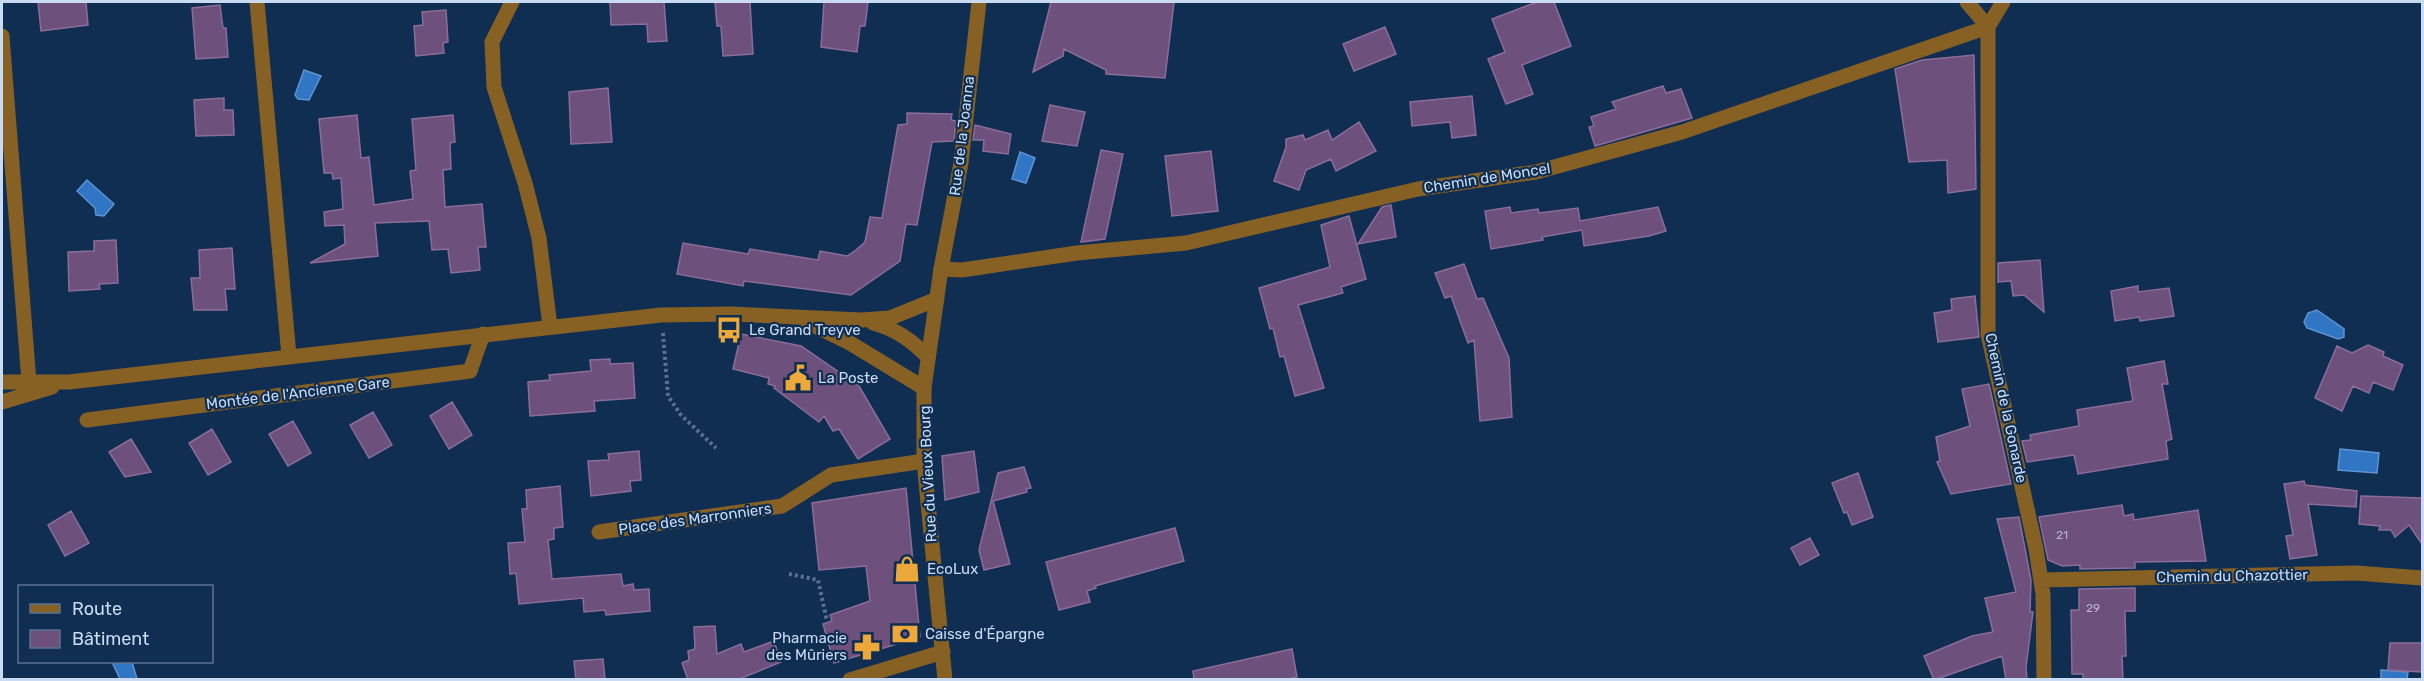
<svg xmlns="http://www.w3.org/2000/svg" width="2424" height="681" viewBox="0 0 2424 681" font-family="Rubik,sans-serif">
	<rect width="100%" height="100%" fill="#0f2e52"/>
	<!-- water -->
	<path fill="#3076c5" stroke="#5e94d2" stroke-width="1.5" d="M304 70 321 76 309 100 298 99 295 95Z
		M1020 152 1035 158 1026 183 1012 179Z
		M87 180 114 204 104 216 96 215 95 208 77 191Z
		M2317 310 2344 329V337L2338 339 2307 328 2304 322 2308 313Z
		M2340 449 2379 453 2377 473 2338 470Z
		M112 662H132L137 679H120Z
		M2381 670 2408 672 2407 679H2381Z"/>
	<!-- building -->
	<path fill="#6d507b" stroke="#8b6d99" stroke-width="1.5" d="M38 2H86L88 25 41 31Z
		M610 2H664L667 41 648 42 647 24 611 25Z
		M715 2H750L753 54 723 56 721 26H717Z
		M824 2H868L865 26H860L857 52 821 47Z
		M1051 2H1174L1165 78 1106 74V70L1064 49 1063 56 1033 72Z
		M1537 2H1554L1571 46 1522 65 1533 94 1506 104 1488 59 1505 52 1492 19Z
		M220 5 223 28H226L228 57 196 59 192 8Z
		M446 10 448 42 443 43 444 53 416 56 414 26 423 25 422 12Z
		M1385 27 1396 54 1354 71 1343 44Z
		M1974 55 1976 189 1948 193 1947 160 1909 162 1895 69 1922 60Z
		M1663 86 1666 93 1681 89 1692 118 1595 146 1589 127 1594 126 1591 117 1616 109 1612 102Z
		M608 88 612 142 571 144 569 92Z
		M1472 96 1476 135 1452 138 1450 122 1412 126 1410 102Z
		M224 98V110H233L234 135 196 136 194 100Z
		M1050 105 1085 112 1077 146 1042 141Z
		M907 113 952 114 951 120 956 121 954 141 932 142 917 225 906 224 900 261 851 295 744 281 743 286 677 274 683 243 748 254 750 249 818 260 820 251 847 256 856 250 865 242 870 217 882 218 898 125 907 124Z
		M357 115 361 158 369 157 374 205 413 199 410 171 416 170 412 119 453 115 455 142 450 143 451 169 443 170 445 207 482 204 486 247H478L480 270 451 273 448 249 432 250 429 221 375 223 378 256 310 263 345 244 344 225 325 226 324 212 343 209 341 178 333 179 332 173H324L319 119Z
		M1359 122 1376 151 1336 171 1331 159 1306 170 1299 190 1274 181 1286 147V139L1303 135 1305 140 1328 130 1332 140Z
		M975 125 1011 134 1008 154 983 151 984 140H973Z
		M1101 150 1123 154 1105 239 1081 242Z
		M1211 151 1218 211 1172 216 1165 156Z
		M1391 205 1396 237 1358 244 1382 207Z
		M1510 207 1511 213 1538 209 1539 213 1578 208 1580 221 1658 207 1666 231 1649 236 1584 246 1582 230 1542 237 1543 240 1491 249 1485 211Z
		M1349 216 1366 279 1341 287 1343 293 1298 305 1324 388 1295 396 1284 356 1280 357 1273 328 1270 329 1259 288 1330 267 1321 225Z
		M116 240 118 283 99 284 100 289 69 291 68 252 94 251V241Z
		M232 248 235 289H225L227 310H194L191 278H200L199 250Z
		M2040 260 2044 312 2024 295 2013 296 2011 281 1998 282V263Z
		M1464 264 1477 299 1483 298 1509 358 1512 417 1480 421 1474 340 1468 343 1451 296 1445 298 1435 273Z
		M2138 286V292L2169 288 2174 316 2140 321 2139 317 2115 321 2111 291Z
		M1975 296 1979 337 1938 342 1934 313 1952 310 1951 299Z
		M741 334 801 346 859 386 890 439 858 459 839 429 833 431 824 416 819 422 774 388 775 386 768 384 769 378 733 369Z
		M2368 345 2384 352 2383 356 2403 365 2393 390 2373 382 2369 393 2353 386 2342 411 2315 398 2337 346 2352 353Z
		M610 359V364L633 363 635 398 594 401 595 411 530 416 528 382 550 380 549 375 591 371 590 360Z
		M2164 361 2168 384H2162L2172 439 2166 441 2168 459 2078 474 2074 455 2027 462 2022 441 2031 440 2030 435 2079 426 2077 410 2133 401 2127 368Z
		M1989 384 2011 484 1951 494 1937 462 1940 461 1936 437 1970 426 1962 389Z
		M452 402 472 435 449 449 430 416Z
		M373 412 392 445 369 458 350 425Z
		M293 421 311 453 288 466 269 434Z
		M212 429 231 462 208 475 189 443Z
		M131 439 151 472 125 477 109 452Z
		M639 451 641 480 630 481 631 491 591 496 588 461 609 460 608 454Z
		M974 451 979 492 945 500 942 456Z
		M1024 467 1031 488 1026 489 1027 492 993 501 1010 564 984 570 979 550 998 473Z
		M1858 473 1873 517 1852 525 1847 512 1844 513 1832 483Z
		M2304 481 2305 485 2357 491 2356 507 2308 504 2317 555 2290 559 2286 536 2293 535 2284 484Z
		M560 486 563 527 554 528V539L548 540 552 579 621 574 623 586 633 584 634 590 649 589 650 611 606 615 605 610 584 612 583 598 519 604 516 573 510 574 508 543 525 542 522 509H527L526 490Z
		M906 488 920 637 834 663 823 624 832 621 830 615 870 601 866 566 819 570 812 503Z
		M2361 496 2422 498V544L2409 525 2395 537 2391 530H2379L2380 526 2359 524Z
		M2122 505 2124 516 2133 514 2134 520 2198 510 2206 561 2135 562V568L2080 569V565L2062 566 2048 560 2039 517Z
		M71 511 89 543 65 556 48 525Z
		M2019 517 2031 580 2030 612H2033L2026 667 2027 680H2006L2002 656 1934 680 1924 656 1972 636 1993 632 1985 598 2016 592 1997 519Z
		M1175 528 1184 561 1095 586 1096 588 1087 591 1090 602 1059 610 1046 562Z
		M1810 538 1819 555 1800 565 1791 548Z
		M2135 588V611H2125L2126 656H2122L2123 680H2083V674H2072L2071 610H2079V589Z
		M715 626 717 654 741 644 744 652 774 641 781 662 737 680H688L682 663 689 660 688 651 695 649 694 627Z
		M2390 643H2422V672L2388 670Z
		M1292 649 1297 677 1286 680H1194L1193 671Z
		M603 659 605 680H576L574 661Z"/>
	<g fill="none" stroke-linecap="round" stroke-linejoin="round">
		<!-- path -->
		<path stroke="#587291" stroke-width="4" stroke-dasharray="3 3" stroke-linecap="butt" d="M663 333 668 396 681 415 716 448
			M789 574 818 580 827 621"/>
		<!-- minor -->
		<path stroke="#876024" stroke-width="15" d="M257 2 289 356
			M512 2 492 42 494 87 525 183 539 238 550 326
			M1967 2 1988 27V334L2036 549 2043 594 2044 680
			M2 36 29 382
			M941 269 962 270 1077 253 1186 243 1418 189 1536 172 1682 132 1988 27 2003 2
			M924 388V461L945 680
			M87 420 470 371 483 334
			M599 532 782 506 831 475 924 461
			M2041 580 2356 573 2422 578
			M850 680 943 652"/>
		<!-- tertiary -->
		<path stroke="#876024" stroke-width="15" d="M807 322 850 343 924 388 941 269 961 163 979 2
			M873 323C896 329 911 340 928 357
			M2 382H69L661 315 731 314 862 320 890 318 937 299
			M2 402 52 387"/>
	</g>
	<!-- icons -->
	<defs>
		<g id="bus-bare" transform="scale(2.07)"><path d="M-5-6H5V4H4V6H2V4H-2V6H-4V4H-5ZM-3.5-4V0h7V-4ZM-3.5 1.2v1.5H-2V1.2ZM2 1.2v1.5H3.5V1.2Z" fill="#eda83c" stroke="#0f2e52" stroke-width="2.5" paint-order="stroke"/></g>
		<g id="civic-bare" transform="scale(2.07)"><path d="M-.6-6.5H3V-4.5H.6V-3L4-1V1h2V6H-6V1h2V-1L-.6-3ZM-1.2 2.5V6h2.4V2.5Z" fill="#eda83c" stroke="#0f2e52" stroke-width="2.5" paint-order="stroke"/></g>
		<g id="shop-bare" transform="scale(2.07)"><path d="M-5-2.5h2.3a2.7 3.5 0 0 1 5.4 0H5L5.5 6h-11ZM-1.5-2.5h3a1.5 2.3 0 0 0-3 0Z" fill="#eda83c" stroke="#0f2e52" stroke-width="2.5" paint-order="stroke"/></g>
		<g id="bank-bare" transform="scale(2.07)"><path d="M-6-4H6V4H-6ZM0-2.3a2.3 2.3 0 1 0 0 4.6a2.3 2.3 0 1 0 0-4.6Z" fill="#eda83c" stroke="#0f2e52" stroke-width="2.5" paint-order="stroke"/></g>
		<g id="pharmacy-bare" transform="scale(2.07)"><path d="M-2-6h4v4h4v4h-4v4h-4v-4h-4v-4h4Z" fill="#eda83c" stroke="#0f2e52" stroke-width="2.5" paint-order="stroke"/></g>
	</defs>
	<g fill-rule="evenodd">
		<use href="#bus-bare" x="729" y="330"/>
		<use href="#civic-bare" x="798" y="378"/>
		<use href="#shop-bare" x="907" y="569"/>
		<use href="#bank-bare" x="905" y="634"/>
		<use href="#pharmacy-bare" x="867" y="647"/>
	</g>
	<g text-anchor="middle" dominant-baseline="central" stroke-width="4.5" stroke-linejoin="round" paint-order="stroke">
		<!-- number labels -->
		<g font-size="12" fill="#b1b8d4">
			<text x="2062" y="535">21</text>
			<text x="2093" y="608">29</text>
		</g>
		<!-- street labels -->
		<g font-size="15" fill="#c8dbf2" stroke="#0f2e52">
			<text transform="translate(962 136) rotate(-83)">Rue de la Joanna</text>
			<text transform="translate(1487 178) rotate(-9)">Chemin de Moncel</text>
			<text transform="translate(298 393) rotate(-7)">Montée de l'Ancienne Gare</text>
			<text transform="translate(2006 408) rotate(78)">Chemin de la Gonarde</text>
			<text transform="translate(928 474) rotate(-93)">Rue du Vieux Bourg</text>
			<text transform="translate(695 519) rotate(-8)">Place des Marronniers</text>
			<text transform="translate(2232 576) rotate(-1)">Chemin du Chazottier</text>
		</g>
		<!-- poi labels -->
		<g font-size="15" fill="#c8dbf2" stroke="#0f2e52" text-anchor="start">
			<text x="749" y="330">Le Grand Treyve</text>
			<text x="818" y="378">La Poste</text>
			<text x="927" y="569">EcoLux</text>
			<text x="925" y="634">Caisse d'Épargne</text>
			<text x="847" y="638" text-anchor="end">Pharmacie<tspan x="847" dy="17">des Mûriers</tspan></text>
		</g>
	</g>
	<!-- border -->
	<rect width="2424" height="681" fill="none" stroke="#c8dbf2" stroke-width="6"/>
	<!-- legend -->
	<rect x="18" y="585" width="195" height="78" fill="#0f2e52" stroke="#597392" stroke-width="1.5"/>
	<rect x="30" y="604" width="30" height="9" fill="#876024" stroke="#597392" stroke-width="1.5"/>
	<text x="72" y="615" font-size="18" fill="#c8dbf2">Route</text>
	<rect x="30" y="630" width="30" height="18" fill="#6d507b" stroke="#597392" stroke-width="1.5"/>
	<text x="72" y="645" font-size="18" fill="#c8dbf2">Bâtiment</text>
</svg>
